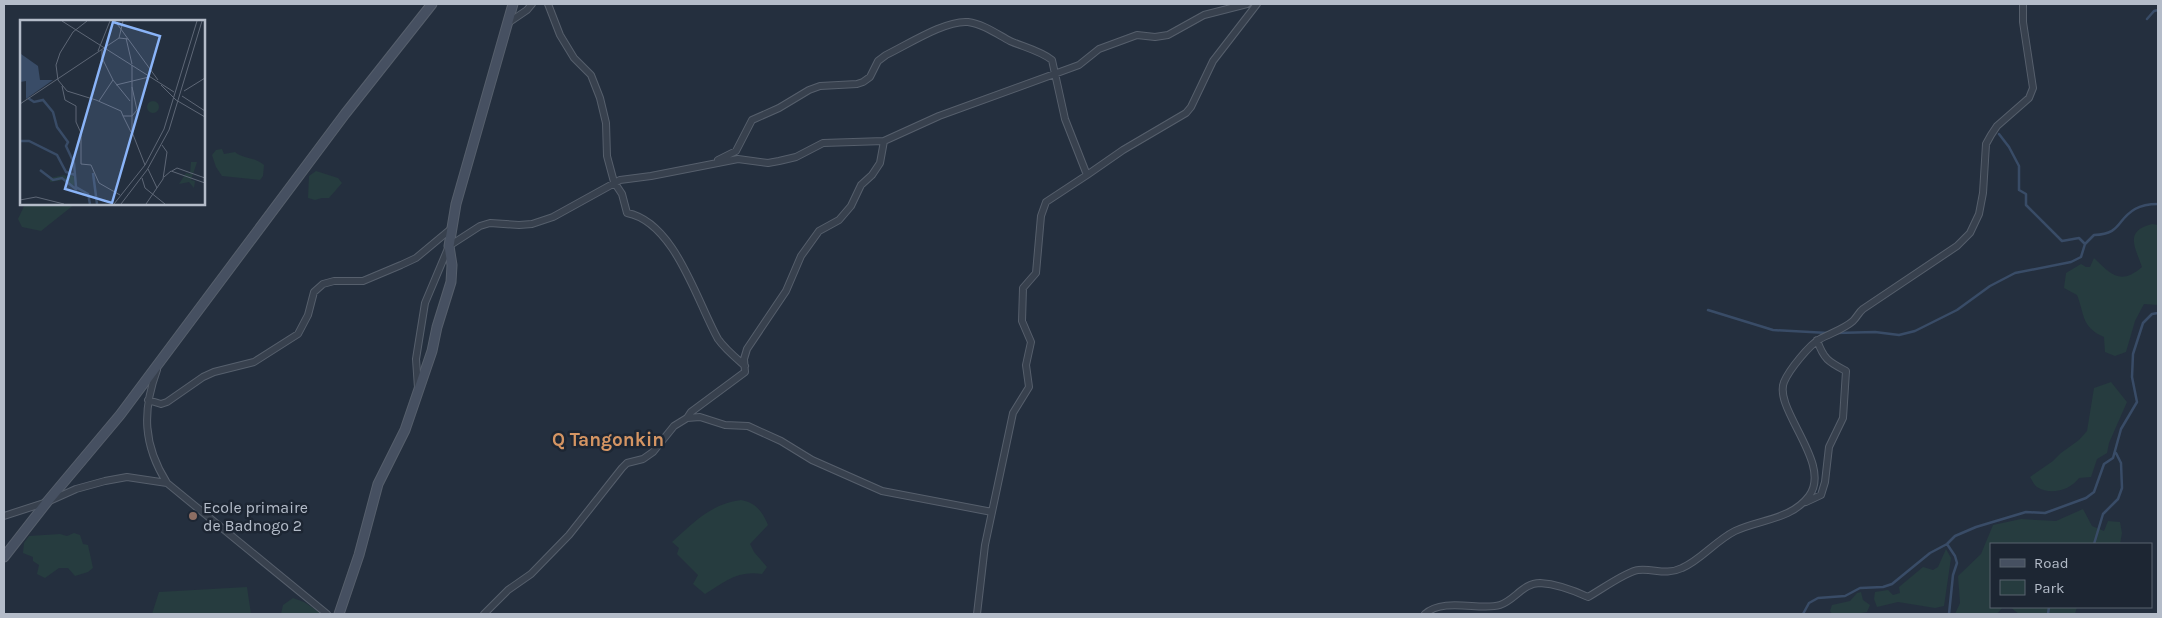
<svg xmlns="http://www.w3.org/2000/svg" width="2162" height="618" viewBox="0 0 2162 618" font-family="Karla,sans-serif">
	<rect width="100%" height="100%" fill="#242f3e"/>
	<!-- green -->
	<path fill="#263c3f" d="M222 149 224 154 235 152C243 159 256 157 264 165L263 176 260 180 222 176 216 167 212 155 216 150Z
		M316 171 338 178 342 183 329 198H322L315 200 308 198 309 176Z
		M25 204H75L41 231 22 227 18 219Z
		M2152 224 2158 225V305L2144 304 2135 321 2126 352 2115 356 2105 352 2104 337C2081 327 2085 315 2077 295L2064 288 2066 273 2081 264 2086 267H2090L2094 258C2111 274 2120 286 2142 267 2135 247 2124 231 2152 224Z
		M2111 382 2127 402 2109 443 2107 453 2097 459 2091 477 2079 478C2070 490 2051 496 2037 487 2034 485 2032 480 2030 477L2053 461 2061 453 2079 440 2087 431 2094 388Z
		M741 500C756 503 762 511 768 525L750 544 754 552 767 567 762 574C738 570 724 582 705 594L693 584 698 575 677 554 679 548 672 542C694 522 711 504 741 500Z
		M2083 509 2092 526 2104 531 2108 521 2120 522 2122 533 2120 544H1991V607H2003L1997 614H1955L1960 603 1958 576 1981 554 1993 525 2021 519 2056 521Z
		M74 533 80 535 83 544 88 545 93 568 88 572 75 576 68 568H59L45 578 37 574 39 565 33 561V557L23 553 24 543 29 536 60 534 67 536Z
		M1946 549 1951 558 1944 606 1935 608 1898 602 1877 607 1874 599 1875 592 1888 590 1893 595 1900 593 1899 587 1923 567 1933 570 1938 567Z
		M247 587 251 614H152L159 592Z
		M1861 592 1863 600 1870 605 1867 612 1855 614H1832L1830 611 1832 605 1850 601 1857 593Z
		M293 598 304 602 322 614H281L283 605Z
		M2010 607H2077L2075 614H2019Z"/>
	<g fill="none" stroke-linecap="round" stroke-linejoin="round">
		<!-- stream -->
		<path stroke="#394c67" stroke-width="2.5" d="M2147 19 2154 11 2158 10
			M1999 134 2009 147 2019 166V190L2026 194V205L2062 241 2079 238 2085 244
			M1708 310 1773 330 1828 333
			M1836 333 1875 332 1899 335 1915 331 1957 310 1990 286 2015 273 2071 262 2081 257 2085 244 2094 235C2122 234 2116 220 2135 209 2142 205 2151 204 2158 204
			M1947 544 1955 556 1957 563 1953 575 1949 614
			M2094 544 2103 514 2118 499 2122 488 2121 463 2116 453
			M1803 614 1809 603 1818 598 1845 596 1860 588 1883 587 1892 584 1930 553 1947 544 1955 536 1976 527 2026 512 2045 513 2086 498 2094 492 2104 464 2113 458 2121 429 2137 402 2132 377 2133 354 2143 323 2152 314 2158 313
			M2048 614 2049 607"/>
		<!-- street casing -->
		<g stroke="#565f6c" stroke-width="8">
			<path id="street" d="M548 4 560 35 574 58 591 75 600 98 606 123 607 156 614 182 622 194 627 213C675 222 697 302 718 339 725 349 736 358 745 366
				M508 23 527 10 532 4
				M718 160 736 151 752 120 779 108 809 90 820 86 857 84 863 82 870 77 878 61 886 55C907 45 945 20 968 22 983 24 997 34 1010 41 1024 47 1041 51 1052 60L1065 119 1087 175 1046 202 1041 216 1036 273 1023 288 1022 321 1031 342 1026 365 1029 387 1013 413 985 545 977 614
				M1087 175 1123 150 1186 113 1191 107 1213 61 1257 4
				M418 388 416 359 425 303 449 246 480 226 490 223 519 225 532 224 553 217 620 180 651 176 738 159 768 163 779 161 796 157 823 143 884 141 939 116 1079 65 1099 49 1137 35 1155 37 1168 35 1204 15 1247 4
				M148 400 161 404 167 402 203 377 214 372 254 362 298 334 308 315 314 292 323 284 334 281H363L401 265 416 258 452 228
				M687 418 691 412 745 372 744 359 747 349 786 291 801 256 819 231 839 220 851 206 861 185 872 175 880 163 884 141
				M167 483 327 614
				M1806 502 1821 495 1825 482 1829 447 1843 418 1846 371C1829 362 1824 360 1817 340
				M4 516 47 502 76 489 105 481 127 477 167 483C143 445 142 411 157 370
				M484 614 508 590 531 574 569 535 622 468 627 463 643 459 653 452 674 426 687 418 700 417 725 425 748 426 781 441 812 460 882 491 992 512
				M1425 614C1443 597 1481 611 1500 605 1515 600 1523 583 1540 583 1557 584 1573 590 1588 597 1599 591 1627 571 1638 570 1654 568 1665 576 1682 568 1701 560 1715 541 1735 531 1760 519 1791 520 1809 496 1833 464 1773 409 1784 382 1789 370 1809 345 1820 339 1831 333 1844 329 1853 321 1857 317 1859 312 1863 309L1957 246 1970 233 1979 214 1983 193 1986 144 1991 135 1997 126 2029 98 2033 88 2023 22V4"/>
		</g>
		<!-- secondary casing -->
		<g stroke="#565f6c" stroke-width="11">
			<path id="secondary" d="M4 557 47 502 120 415 345 114 432 4
				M339 614 359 555 378 484 405 430 432 351 437 327 451 282 452 265 449 246 456 204 513 4"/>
		</g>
		<!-- street -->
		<use href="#street" stroke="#38414e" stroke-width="6"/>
		<!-- secondary -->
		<use href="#secondary" stroke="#465061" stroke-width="9"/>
	</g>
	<!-- markers -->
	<circle fill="#8d6e63" stroke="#1d2633" stroke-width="2" cx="193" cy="516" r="5"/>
	<g text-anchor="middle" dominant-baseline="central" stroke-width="5" stroke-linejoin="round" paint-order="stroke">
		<!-- poi labels -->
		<g font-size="16" fill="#b4bcc9" stroke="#1d2633" text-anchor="start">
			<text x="203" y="507">Ecole primaire<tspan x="203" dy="18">de Badnogo 2</tspan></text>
		</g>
		<!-- quarter labels -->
		<g font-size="19" font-weight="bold" fill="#d59563" stroke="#1d2633">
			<text x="608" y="440">Q Tangonkin</text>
		</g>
	</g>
	<!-- overview -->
	<g transform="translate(20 20)">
		<rect width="185" height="185" fill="#242f3e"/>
		<path d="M127 87a6 6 0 1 1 12 0a6 6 0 1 1-12 0ZM171 142H177L171 160 175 161 174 168 169 162 159 164 166 153 170 154ZM49 153 55 158 53 168 43 160 30 162V158L44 155 48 158Z" fill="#263c3f"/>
		<path d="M0 29 1 34 18 46 20 60H33L6 79V61L0 62Z" fill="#394c67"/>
		<path fill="none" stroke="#394c67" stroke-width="2.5" d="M8 78 14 82 23 80 33 92 37 107 48 122 46 126 54 143 56 167 68 174 70 184M0 121H9L37 135 46 152 55 155M20 150 33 160 42 158 57 170M73 153 77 184"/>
		<path fill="none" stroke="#5e6776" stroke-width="1" d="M42 1 154 72M67 1 53 12 40 33 36 45 38 60 47 71 76 80 101 91 103 96H112L117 90 112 67M95 1 138 60M103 1 99 18 108 19M106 18 112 44M78 31 90 1M112 45V112L125 145M93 60 110 81M96 65 129 57M141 65 156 80 185 97M42 66 45 80 56 86V102L61 113V144L71 145 79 163 100 175M164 71 185 58M162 76 185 91M79 81 93 60 82 38V30M0 84 99 18M103 96 111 112M128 149 137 168M152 151 157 148 185 158M144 157 151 151 185 163M122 158 125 168 145 184M0 180 16 177 44 184M94 184 125 145 144 109 177 1M101 184 127 150 149 110 182 1M126 184 143 159 147 132 142 125"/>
		<path fill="#8ab4f8" fill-opacity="0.15" stroke="#8ab4f8" stroke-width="2.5" d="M93 2 140 16 92 183 45 169Z"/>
		<rect width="185" height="185" fill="none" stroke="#b4bcc9" stroke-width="2.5"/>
	</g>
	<!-- border -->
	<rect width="2162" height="618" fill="none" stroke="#b4bcc9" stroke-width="10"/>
	<!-- legend -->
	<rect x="1990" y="543" width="162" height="65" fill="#1d2633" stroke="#59626f"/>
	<rect x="2000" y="559" width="25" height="8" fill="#465061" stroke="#59626f"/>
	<text x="2034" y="568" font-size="15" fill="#b4bcc9">Road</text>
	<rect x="2000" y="580" width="25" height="15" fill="#263c3f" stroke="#59626f"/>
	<text x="2034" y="593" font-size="15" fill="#b4bcc9">Park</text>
</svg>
